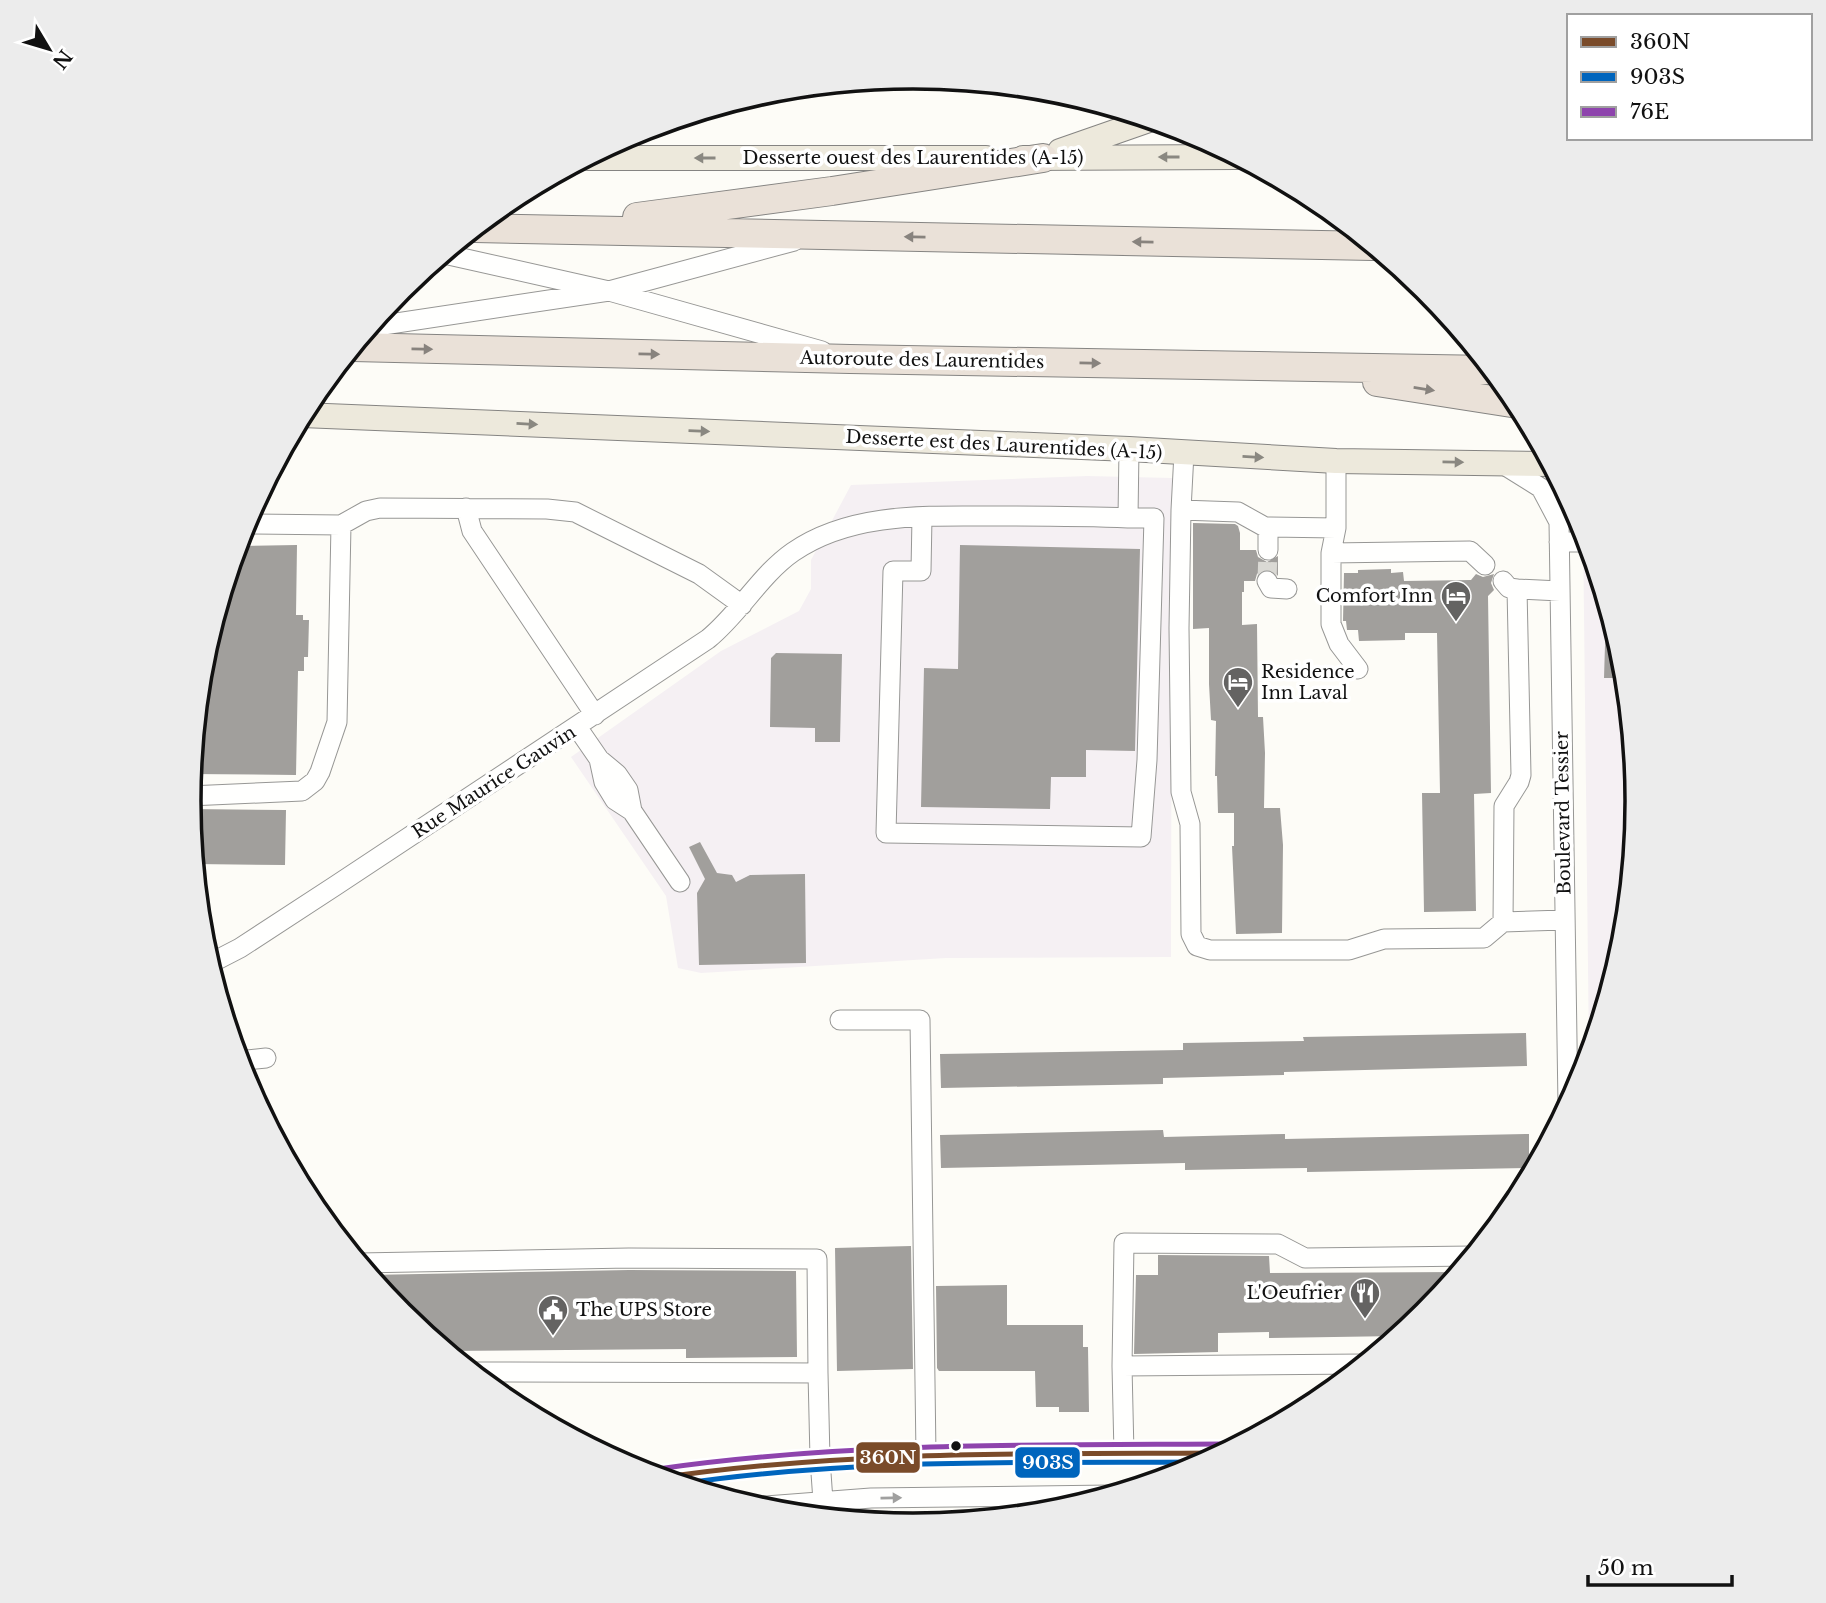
<svg xmlns="http://www.w3.org/2000/svg" width="1826" height="1603" viewBox="0 0 1826 1603" font-family="'Libre Baskerville',serif">
	<rect width="100%" height="100%" fill="#fdfcf7"/>
	<!-- industrial -->
	<path fill="#f5f0f3" d="M1087 476 1172 478 1171 957 946 958 701 973 678 968 666 896 571 757 721 651 799 611 811 589V560L851 485Z
		M1583 526 1624 661 1637 802 1623 943 1589 1055Z"/>
	<!-- building -->
	<path fill="#a19f9c" d="M1193 523 1235 524 1238 526 1240 533V550H1256L1258 557 1267 562 1278 556V576L1273 570H1262L1257 574 1255 581H1244V592H1242V625L1257 624 1258 717H1263L1265 753 1264 808H1280L1283 845 1282 933 1236 934 1232 846H1234V813H1218L1217 776H1215L1216 721 1211 720 1209 684V628L1193 629Z
		M297 545 296 615H303V620H309L308 657H304V671H298L296 775 191 774 203 660 235 553 241 552V546Z
		M960 545 1140 549 1135 751 1086 750V777H1051L1050 809 921 807 924 668 958 669Z
		M1391 569V573L1403 572 1404 581 1471 580 1476 574 1483 577 1494 574 1491 583 1494 590 1488 596 1491 793 1474 794 1476 911 1424 912 1422 793H1440L1437 633H1405V640L1359 641 1358 630H1347L1346 621H1343L1344 573H1358V570Z
		M1606 612H1609L1624 661 1625 678H1604Z
		M776 653 842 654 840 742H815V728L770 727 771 658Z
		M189 809 286 810 285 865 195 864Z
		M700 842 717 873 732 875 736 882 750 875 805 874 806 963 699 965 697 893 705 879 689 847Z
		M1526 1033 1527 1066 1284 1072V1075L1163 1078V1084L941 1088 940 1054 1183 1050V1043L1304 1041 1303 1037Z
		M1163 1130 1164 1137 1285 1134V1139L1529 1134V1168L1307 1172V1168L1185 1170V1163L941 1168 940 1135Z
		M911 1246 913 1369 837 1371 835 1248Z
		M1158 1255 1269 1256 1270 1273 1460 1272 1425 1314 1398 1336 1269 1338V1332L1218 1333V1352L1134 1354 1136 1275H1158Z
		M629 1270 796 1271 797 1357 686 1358V1349L445 1351 400 1314 369 1275Z
		M1007 1285V1325H1083V1347H1088L1089 1412H1059V1407H1036L1035 1371H939L937 1368 936 1286Z"/>
	<g fill="none" stroke-linecap="round" stroke-linejoin="round">
		<!-- minor-tunnel -->
		<path stroke="#dad9d4" stroke-width="19" stroke-dasharray="19 10" stroke-linecap="butt" d="M1267 581 1268 550"/>
		<!-- minor casing -->
		<g stroke="#979795" stroke-width="21">
			<path id="minor" d="M444 254 609 291 822 351
				M370 327 609 291 794 241
				M1184 453 1181 510 1238 512 1265 527 1336 528
				M1336 461V528L1331 553V624L1339 644 1358 669
				M1501 463 1541 488 1559 522
				M1567 496 1559 522 1568 1105
				M466 508 472 531 595 715
				M1181 510 1179 628 1181 792 1190 824 1191 934 1197 946 1210 950H1349L1384 939 1484 938 1503 922 1564 920
				M922 517 921 571H893L886 833 1141 837 1147 760 1154 518H1128
				M341 525 366 511 380 508 547 509 575 512 699 574 742 605
				M1559 542H1588
				M1268 550V528
				M1331 553 1470 551 1485 565
				M1267 581 1271 588 1287 589
				M1503 581 1509 588 1517 589 1521 775 1519 782 1504 806 1503 922
				M1517 589 1560 591
				M577 727 599 759 617 774 628 790 632 811
				M599 759 604 782 615 800 632 811 680 882
				M189 796 302 791 315 781 320 772 337 722 341 525 244 524
				M209 964 240 948 335 886 708 639C740 613 760 575 793 552 851 512 927 516 994 516 1039 516 1083 516 1128 518L1129 449
				M840 1020H920L926 1455
				M238 1061 266 1058
				M359 1263 629 1258 817 1259 818 1373
				M1122 1366 1124 1243 1278 1244 1305 1258 1473 1256
				M472 1372 818 1373 820 1459 823 1501
				M1124 1454 1122 1366 1364 1364
				M659 1478C844 1446 1035 1455 1223 1453
				M754 1507 871 1498 1110 1495"/>
		</g>
		<!-- major casing -->
		<g stroke="#858482" stroke-width="26">
			<path id="major" d="M1060 151 1149 120
				M588 158H986
				M1023 158 1237 157
				M302 415 1129 449 1336 461 1550 464"/>
		</g>
		<!-- highway casing -->
		<g stroke="#858482" stroke-width="30">
			<path id="highway" d="M637 217 832 191 1043 158
				M475 228 1373 246
				M353 347 850 359 1491 370
				M1377 382 1518 404"/>
		</g>
		<!-- minor -->
		<use href="#minor" stroke="#fffffe" stroke-width="19"/>
		<!-- major -->
		<use href="#major" stroke="#ede9dc" stroke-width="24"/>
		<!-- highway -->
		<use href="#highway" stroke="#eae1d8" stroke-width="28"/>
		<!-- bus-1 casing -->
		<g stroke="#fff" stroke-width="10">
			<path id="bus-1" d="M659 1478C849 1450 1032 1454 1223 1453"/>
		</g>
		<!-- bus-2 casing -->
		<g stroke="#fff" stroke-width="10">
			<path id="bus-2" d="M679 1484C854 1458 1031 1463 1207 1462"/>
		</g>
		<!-- bus-3 casing -->
		<g stroke="#fff" stroke-width="10">
			<path id="bus-3" d="M658 1469C848 1442 1032 1445 1223 1444"/>
		</g>
		<!-- bus-1 -->
		<use href="#bus-1" stroke="#7a4b2a" stroke-width="5"/>
		<!-- bus-2 -->
		<use href="#bus-2" stroke="#0065bd" stroke-width="5"/>
		<!-- bus-3 -->
		<use href="#bus-3" stroke="#8e44ad" stroke-width="5"/>
	</g>
	<!-- one-way arrows -->
	<defs><path id="oneway-solid" d="M-6-.8H1V-3.2L6.5 0L1 3.2V.8H-6Z" transform="scale(1.75)"/></defs>
	<g fill="#8a8881">
		<use href="#oneway-solid" transform="translate(1169 157) rotate(180)"/>
		<use href="#oneway-solid" transform="translate(705 158) rotate(180)"/>
		<use href="#oneway-solid" transform="translate(527 424) rotate(3)"/>
		<use href="#oneway-solid" transform="translate(699 431) rotate(2)"/>
		<use href="#oneway-solid" transform="translate(1253 457) rotate(3)"/>
		<use href="#oneway-solid" transform="translate(1453 462) rotate(1)"/>
	</g>
	<g fill="#88837e">
		<use href="#oneway-solid" transform="translate(915 237) rotate(-179)"/>
		<use href="#oneway-solid" transform="translate(1143 242) rotate(-179)"/>
		<use href="#oneway-solid" transform="translate(422 349) rotate(1)"/>
		<use href="#oneway-solid" transform="translate(649 354) rotate(1)"/>
		<use href="#oneway-solid" transform="translate(1090 363) rotate(1)"/>
		<use href="#oneway-solid" transform="translate(1424 389) rotate(9)"/>
	</g>
	<use fill="#a0a09f" href="#oneway-solid" transform="translate(891 1498) rotate(-1)"/>
	<!-- icons -->
	<defs>
		<g id="hotel-pin" transform="scale(1.575)"><path d="M0 17L-7.5 6A9.5 9.5 0 1 1 7.5 6Z" fill="#646362" stroke="#fff"/><path d="M-6-4.5h1.5V1H6V5H4.5V3h-9V5H-6ZM-4 0a1.8 1.8 0 1 1 3.6 0ZM.5 0V-2.5h3Q6-2.5 6 0Z" fill="#fff"/></g>
		<g id="restaurant-pin" transform="scale(1.575)"><path d="M0 17L-7.5 6A9.5 9.5 0 1 1 7.5 6Z" fill="#646362" stroke="#fff"/><path d="M-5-6h1v4h1v-4h1v4h1v-4h1v5L-1.5 .5V6h-2V.5L-5-1ZM5-6V6H3V1.5H1.5Q1.5-4 5-6Z" fill="#fff"/></g>
		<g id="civic-pin" transform="scale(1.575)"><path d="M0 17L-7.5 6A9.5 9.5 0 1 1 7.5 6Z" fill="#646362" stroke="#fff"/><path d="M-.6-6.5H3V-4.5H.6V-3L4-1V1h2V6H-6V1h2V-1L-.6-3ZM-1.2 2.5V6h2.4V2.5Z" fill="#fff"/></g>
	</defs>
	<g fill-rule="evenodd">
		<use href="#hotel-pin" x="1456" y="596"/>
		<use href="#hotel-pin" x="1238" y="682"/>
		<use href="#restaurant-pin" x="1365" y="1293"/>
		<use href="#civic-pin" x="553" y="1310"/>
	</g>
	<!-- markers -->
	<circle fill="#111" stroke="#fff" stroke-width="2.5" cx="956" cy="1446" r="6"/>
	<g text-anchor="middle" dominant-baseline="central" stroke-width="7" stroke-linejoin="round" paint-order="stroke">
		<!-- street labels -->
		<g font-size="18" fill="#111" stroke="#fff">
			<text x="913" y="158">Desserte ouest des Laurentides (A-15)</text>
			<text transform="translate(922 360) rotate(1)">Autoroute des Laurentides</text>
			<text transform="translate(1004 445) rotate(3)">Desserte est des Laurentides (A-15)</text>
			<text transform="translate(494 782) rotate(-33)">Rue Maurice Gauvin</text>
			<text transform="translate(1563 813) rotate(-91)">Boulevard Tessier</text>
		</g>
		<!-- poi labels -->
		<g font-size="18" fill="#111" stroke="#fff" text-anchor="end">
			<text x="1433" y="596">Comfort Inn</text>
			<text x="1261" y="672" text-anchor="start">Residence<tspan x="1261" dy="21">Inn Laval</tspan></text>
			<text x="1342" y="1293">L'Oeufrier</text>
			<text x="576" y="1310" text-anchor="start">The UPS Store</text>
		</g>
	</g>
	<!-- crop -->
	<path d="M0 0H1826V1603H0ZM201 801a712 712 0 1 1 1424 0a712 712 0 1 1-1424 0Z" fill="#ececec" fill-rule="evenodd"/>
	<path fill="none" stroke="#111" stroke-width="3.5" d="M201 801a712 712 0 1 1 1424 0a712 712 0 1 1-1424 0Z"/>
	<g stroke="#fff" stroke-width="2.5">
		<rect x="855" y="1441" width="66" height="33" rx="7" fill="#7a4b2a"/>
		<rect x="1014" y="1446" width="67" height="33" rx="7" fill="#0065bd"/>
	</g>
	<g font-size="19" text-anchor="middle" font-weight="bold" fill="#fff">
		<text x="888" y="1464">360N</text>
		<text x="1048" y="1469">903S</text>
	</g>
	<!-- legend -->
	<rect x="1567" y="14" width="245" height="126" fill="#ffffff" stroke="#a0a0a0" stroke-width="2"/>
	<rect x="1581" y="37" width="35" height="10" fill="#7a4b2a" stroke="#a0a0a0" stroke-width="2"/>
	<text x="1630" y="49" font-size="21" fill="#111111">360N</text>
	<rect x="1581" y="72" width="35" height="10" fill="#0065bd" stroke="#a0a0a0" stroke-width="2"/>
	<text x="1630" y="84" font-size="21" fill="#111111">903S</text>
	<rect x="1581" y="107" width="35" height="10" fill="#8e44ad" stroke="#a0a0a0" stroke-width="2"/>
	<text x="1630" y="119" font-size="21" fill="#111111">76E</text>
	<!-- north arrow -->
	<g transform="translate(49 49) rotate(128)" stroke="#ffffff" stroke-width="5" paint-order="stroke">
	<path d="M0-5L12 26L0 18L-12 26Z" fill="#111111"/>
	<text y="-10" font-size="19" font-weight="bold" text-anchor="middle" fill="#111111">N</text>
	</g>
	<!-- scale -->
	<path d="M1588 1575v10h144v-10" fill="none" stroke="#111111" stroke-width="3.5"/>
	<text x="1598" y="1575" font-size="21" fill="#111111" stroke="#ffffff" stroke-width="5" paint-order="stroke">50 m</text>
</svg>
